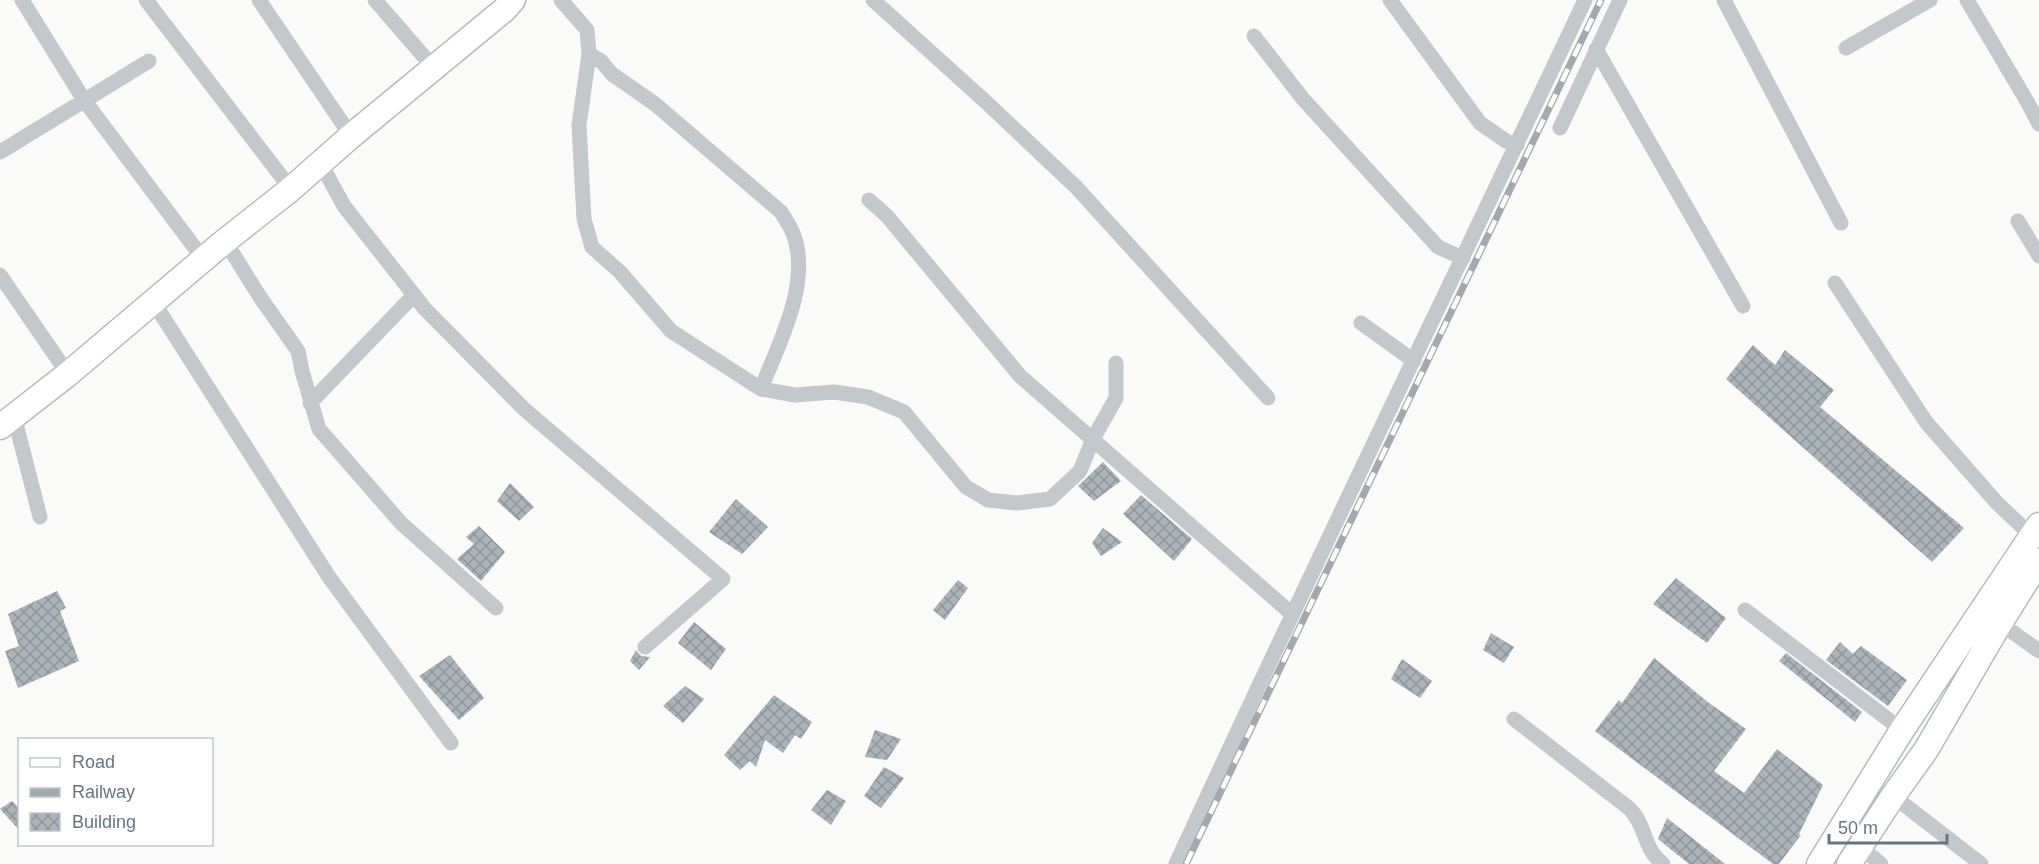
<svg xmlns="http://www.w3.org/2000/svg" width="2039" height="864" viewBox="0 0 2039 864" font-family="Arial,sans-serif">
	<defs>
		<pattern id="building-cross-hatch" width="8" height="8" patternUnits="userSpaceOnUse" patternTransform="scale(1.5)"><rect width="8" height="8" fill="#aab3b9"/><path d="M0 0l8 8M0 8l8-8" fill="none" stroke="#8e969c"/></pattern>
	</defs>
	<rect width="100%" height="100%" fill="#fafaf8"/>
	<!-- building -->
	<path fill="url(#building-cross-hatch)" d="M1753 345 1775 365 1785 350 1834 390 1820 407 1964 528 1932 562 1726 379Z
		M1103 462 1121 481 1094 501 1078 486Z
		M510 483 534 507 519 521 497 501Z
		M1141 495 1192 539 1174 561 1123 514Z
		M736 499 768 527 742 554 709 532Z
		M479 526 505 552 481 581 457 559 474 544 466 537Z
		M1103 528 1122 542 1101 556 1092 543Z
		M1676 578 1726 618 1707 643 1653 604Z
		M958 580 968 588 945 620 933 610Z
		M57 591 66 608 60 611 79 661 18 688 5 651 19 646 8 614Z
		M694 622 726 649 711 670 678 643Z
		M1491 633 1514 647 1504 663 1483 650Z
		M1840 642 1853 654 1861 646 1907 680 1888 706 1826 660Z
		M636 650 641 656 650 657 639 670 630 661Z
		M1786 653 1862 712 1855 722 1779 661Z
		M450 655 484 698 459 720 419 676Z
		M1654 658 1709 703 1746 729 1714 771 1744 793 1777 749 1823 785 1799 834 1801 835 1779 864H1773L1595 731 1619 700 1622 703Z
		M1402 659 1432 681 1420 698 1391 679Z
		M685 686 704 699 683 723 663 706Z
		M774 695 812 722 801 739 795 735 783 753 765 740 756 767 750 761 740 770 724 755Z
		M875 730 901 739 887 760 865 757Z
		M884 767 904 778 881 808 864 796Z
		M827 790 846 801 831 825 811 810Z
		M12 801 20 809V831L0 809Z
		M1667 818 1725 864H1689L1658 839Z"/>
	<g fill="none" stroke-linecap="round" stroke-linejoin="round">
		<!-- primary casing -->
		<g stroke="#b5babe" stroke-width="27">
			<path id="primary" d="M0 427 68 374 225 241 291 189 351 136 504 10 513 0
				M1819 864 1902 730 2039 525
				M1849 864 1893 796 1926 750 2000 623 2039 561"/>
		</g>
		<!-- street -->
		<path stroke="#c3c8cc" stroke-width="15" d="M22 0 84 100 204 260
			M146 0 291 189
			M259 0 351 136
			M375 0 433 67
			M561 0 587 30 589 54 579 125 584 219 592 247 620 272 671 331 761 389 795 395 834 392 868 397 904 412 966 487 988 500 1017 503 1050 499 1080 471 1093 439 1116 398V363
			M873 0 987 103 1076 187 1268 398
			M1390 0 1480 123 1506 141 1517 145
			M1724 0 1841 223
			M1967 0 2028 103 2039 124
			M1254 36 1303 99 1438 247 1463 258
			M1846 48 1930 0
			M1596 49 1743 306
			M589 54 601 61 612 74 655 104 781 212C785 219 790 226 793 233 812 282 779 343 761 389
			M1560 128 1620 0
			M0 152 149 61
			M320 162 344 206 425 309 524 409 723 579 645 647
			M869 200 887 216 1020 376 1292 614
			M2018 221 2039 256
			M225 241 260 297 298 351 302 371 319 429 401 523 496 608
			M0 275 68 374
			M1835 283 1926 422 1997 503 2032 536
			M154 303 329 577 451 743
			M1361 323 1414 361
			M310 403 414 295
			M14 416 40 517
			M1745 610 1902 730
			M2000 623 2039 651
			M1514 719 1630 809C1647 827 1643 849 1663 864
			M1893 796 1981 864
			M1860 847 1881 864
			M1176 864C1309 574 1449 288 1585 0"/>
		<!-- primary -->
		<use href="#primary" stroke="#fff" stroke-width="24"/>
		<!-- rail casing -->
		<g stroke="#a2aab0" stroke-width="7">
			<path id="rail" d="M1186 864 1601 0"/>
		</g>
		<!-- rail -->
		<use href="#rail" stroke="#fff" stroke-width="4.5" stroke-dasharray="14" stroke-linecap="butt"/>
	</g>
	<!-- legend -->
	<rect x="18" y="738" width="195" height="108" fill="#ffffff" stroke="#c1c8cd" stroke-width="1.5"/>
	<rect x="30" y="758" width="30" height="9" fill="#ffffff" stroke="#c1c8cd" stroke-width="1.5"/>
	<text x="72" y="768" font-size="18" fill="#657683">Road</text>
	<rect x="30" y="788" width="30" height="9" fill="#a2aab0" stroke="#c1c8cd" stroke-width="1.5"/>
	<text x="72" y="798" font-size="18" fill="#657683">Railway</text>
	<rect x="30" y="813" width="30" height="18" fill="url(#building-cross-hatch)" stroke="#c1c8cd" stroke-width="1.5"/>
	<text x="72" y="828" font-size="18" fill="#657683">Building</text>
	<!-- scale -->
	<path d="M1829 834v9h118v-9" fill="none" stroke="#657683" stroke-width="3"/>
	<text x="1838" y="834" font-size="18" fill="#657683" stroke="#ffffff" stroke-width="4.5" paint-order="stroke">50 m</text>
</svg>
